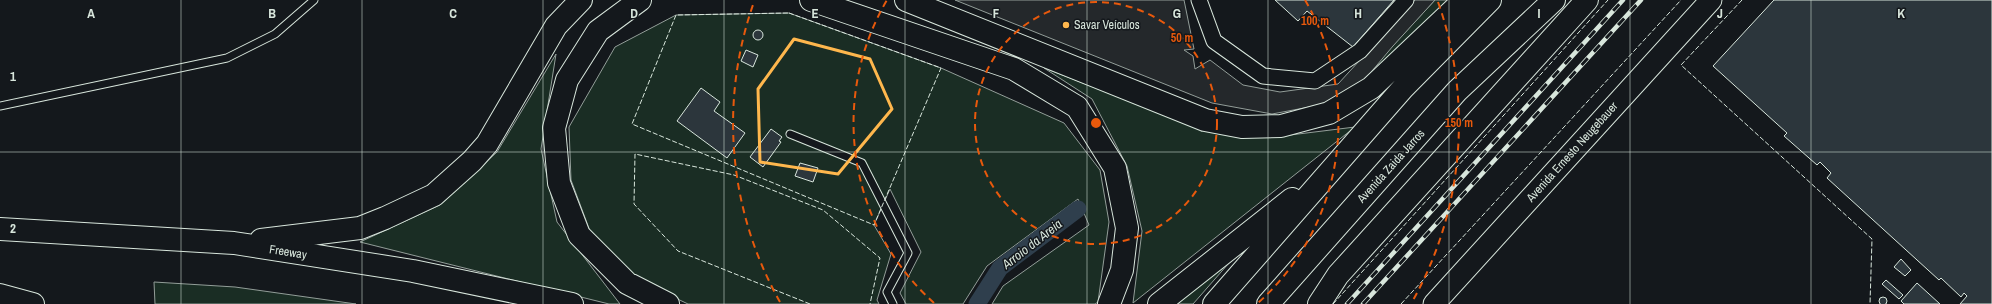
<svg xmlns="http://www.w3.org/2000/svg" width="1992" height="304" viewBox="0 0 1992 304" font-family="'Archivo Narrow',sans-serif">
	<rect width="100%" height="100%" fill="#14181c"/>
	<!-- green -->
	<path fill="#1a2d24" stroke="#939e99" d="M1435 0H1453L1376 72 1373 67Z
		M789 13 941 68 1064 123 1100 170 1109 222 1098 302 1095 304H992L1003 286 1089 225 1078 199 987 266 963 304H906L900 293 921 252 890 189 874 225 891 254 877 300 879 304H688L640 281 590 231 571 180 569 127 615 47 676 15Z
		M556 54 541 149 557 222 620 304H609L360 242 440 205 497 152Z
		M1044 68 1206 130 1274 137 1355 127 1133 303 1142 231 1127 166 1092 99Z
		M1243 247 1193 304H1171Z
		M154 282 235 287 356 304H155Z"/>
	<!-- parking -->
	<path fill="#24282b" stroke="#939e99" d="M955 0H1184L1194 49 1184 50 1193 56 1195 69 1210 60 1243 85 1280 92 1338 84 1415 0H1435L1393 46 1356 90 1320 105 1272 114 1212 103Z"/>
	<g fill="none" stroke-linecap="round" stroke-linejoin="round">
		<!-- canal -->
		<path stroke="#2f3f4d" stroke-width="17" d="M977 304 1000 268 1078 209"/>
	</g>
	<!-- building -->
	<path fill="#2c363c" stroke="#d8e6dc" d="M1275 0H1394L1353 47 1307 11 1298 21Z
		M1774 0H1992V304H1960L1967 296 1964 293 1961 297 1941 278 1939 280 1827 178 1831 173 1820 162 1817 165 1784 136 1787 133 1713 66Z
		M753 35a5 5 0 1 1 10 0a5 5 0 1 1-10 0Z
		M746 50 758 55 753 67 741 61Z
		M701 88 720 102 714 111 745 133 727 158 677 121Z
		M771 129 782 137 779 141 781 142 763 167 750 157Z
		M800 163 818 168 813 182 795 176Z
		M1901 259 1911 270 1905 276 1894 267Z
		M1886 280 1903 295 1899 299 1882 284Z
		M1917 283 1940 304H1904L1901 301Z
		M1879 301a4 4 0 1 1 8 0a4 4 0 1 1-8 0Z"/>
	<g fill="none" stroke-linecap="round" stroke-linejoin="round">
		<!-- lane casing -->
		<g stroke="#d8e6dc" stroke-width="9">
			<path id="lane" d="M0 106 227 58 275 34 314 0
				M790 134 862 163 908 253 887 292 893 304"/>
		</g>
		<!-- street casing -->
		<g stroke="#d8e6dc" stroke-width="17">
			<path id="street" d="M1199 0 1214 41 1263 76 1315 81 1360 51 1406 0"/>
		</g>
		<!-- secondary casing -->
		<g stroke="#d8e6dc" stroke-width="23">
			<path id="secondary" d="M1434 304 1711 0"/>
		</g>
		<!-- highway casing -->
		<g stroke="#d8e6dc" stroke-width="24">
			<path id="highway" d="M640 0 598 31 567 80 554 128 559 183 579 235 627 283 668 304
				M811 0 1014 69 1077 107 1115 168 1127 228 1122 270 1109 304
				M906 0 1205 120 1242 127 1281 126 1329 113 1371 88 1464 0
				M0 229 234 243 413 271 572 304
				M261 240 360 228 385 218 434 195 472 161 487 144 556 26 581 0
				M0 295 33 304
				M1159 304 1292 199
				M1214 304 1403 88 1490 0
				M1268 304 1457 91 1554 0
				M1319 304 1338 275 1587 0"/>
		</g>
		<!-- lane -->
		<use href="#lane" stroke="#14181c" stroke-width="7"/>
		<!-- street -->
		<use href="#street" stroke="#14181c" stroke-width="15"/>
		<!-- secondary -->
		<use href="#secondary" stroke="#14181c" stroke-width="21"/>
		<!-- highway -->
		<use href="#highway" stroke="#14181c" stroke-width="22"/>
		<!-- rail casing -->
		<g stroke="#d8e6dc" stroke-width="4.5">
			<path id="rail" d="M1347 304 1623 0
				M1363 304 1641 0"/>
		</g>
		<!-- rail -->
		<use href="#rail" stroke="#14181c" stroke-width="3" stroke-dasharray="9" stroke-linecap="butt"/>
		<!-- fence -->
		<path stroke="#d8e6dc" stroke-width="1" stroke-dasharray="5 2" stroke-linecap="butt" d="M1742 0 1681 65 1872 239 1870 304
			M789 13 941 68 874 225 632 124 676 15Z
			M810 304 678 251 634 204 635 154 734 175 823 210 880 258 870 304
			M1333 304 1608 0
			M1401 304 1681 0"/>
	</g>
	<!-- marked area -->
	<path fill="none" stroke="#ffb74d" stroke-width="3" stroke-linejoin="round" d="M794 39 870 59 892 109 838 174 760 162 758 89Z"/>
	<!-- grid -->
	<path fill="none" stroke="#d8e6dc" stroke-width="1" stroke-opacity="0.55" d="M181 0V304M362 0V304M543 0V304M724 0V304M905 0V304M1087 0V304M1268 0V304M1449 0V304M1630 0V304M1811 0V304M0 152H1992"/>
	<!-- distance rings -->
	<g fill="none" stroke="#e8590c" stroke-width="2" stroke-dasharray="7 5">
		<circle cx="1096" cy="123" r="121"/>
		<path d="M934 303A242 242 0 0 1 887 0M1305 0A242 242 0 0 1 1258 303"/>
		<path d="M780 302A363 363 0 0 1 754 2M1438 2A363 363 0 0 1 1412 302"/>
	</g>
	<!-- markers -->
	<circle fill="#ffb74d" stroke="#14181c" stroke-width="1.5" cx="1066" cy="25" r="4"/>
	<g text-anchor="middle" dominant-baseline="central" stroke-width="3" stroke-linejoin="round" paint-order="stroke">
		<!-- poi labels -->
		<g font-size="12" fill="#d8e6dc" stroke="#14181c" text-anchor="start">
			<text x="1074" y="25">Savar Veículos</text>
		</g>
		<!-- street labels -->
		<g font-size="12" fill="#d8e6dc" stroke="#14181c">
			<text transform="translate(1572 152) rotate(-48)">Avenida Ernesto Neugebauer</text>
			<text transform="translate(1391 166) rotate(-48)">Avenida Zaida Jarros</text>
			<text transform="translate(288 252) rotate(9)">Freeway</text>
		</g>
		<!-- water labels -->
		<g font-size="13" font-style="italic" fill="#d8e6dc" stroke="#14181c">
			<text transform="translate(1032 244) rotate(-38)">Arroio da Areia</text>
		</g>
	</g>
	<g font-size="13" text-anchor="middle" font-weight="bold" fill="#d8e6dc" stroke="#14181c" stroke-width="3" stroke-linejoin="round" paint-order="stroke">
		<text x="91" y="18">A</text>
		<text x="272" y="18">B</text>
		<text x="453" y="18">C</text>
		<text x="634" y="18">D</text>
		<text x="815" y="18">E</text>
		<text x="996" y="18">F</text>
		<text x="1177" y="18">G</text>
		<text x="1358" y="18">H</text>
		<text x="1539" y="18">I</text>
		<text x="1720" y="18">J</text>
		<text x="1901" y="18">K</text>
		<text x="13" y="81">1</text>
		<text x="13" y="233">2</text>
	</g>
	<circle cx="1096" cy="123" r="6" fill="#e8590c" stroke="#14181c" stroke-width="2"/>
	<g font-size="12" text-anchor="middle" font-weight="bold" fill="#e8590c" stroke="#14181c" stroke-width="3" stroke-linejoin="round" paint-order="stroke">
		<text x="1315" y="25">100 m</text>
		<text x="1182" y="42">50 m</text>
		<text x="1459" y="127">150 m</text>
	</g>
</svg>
